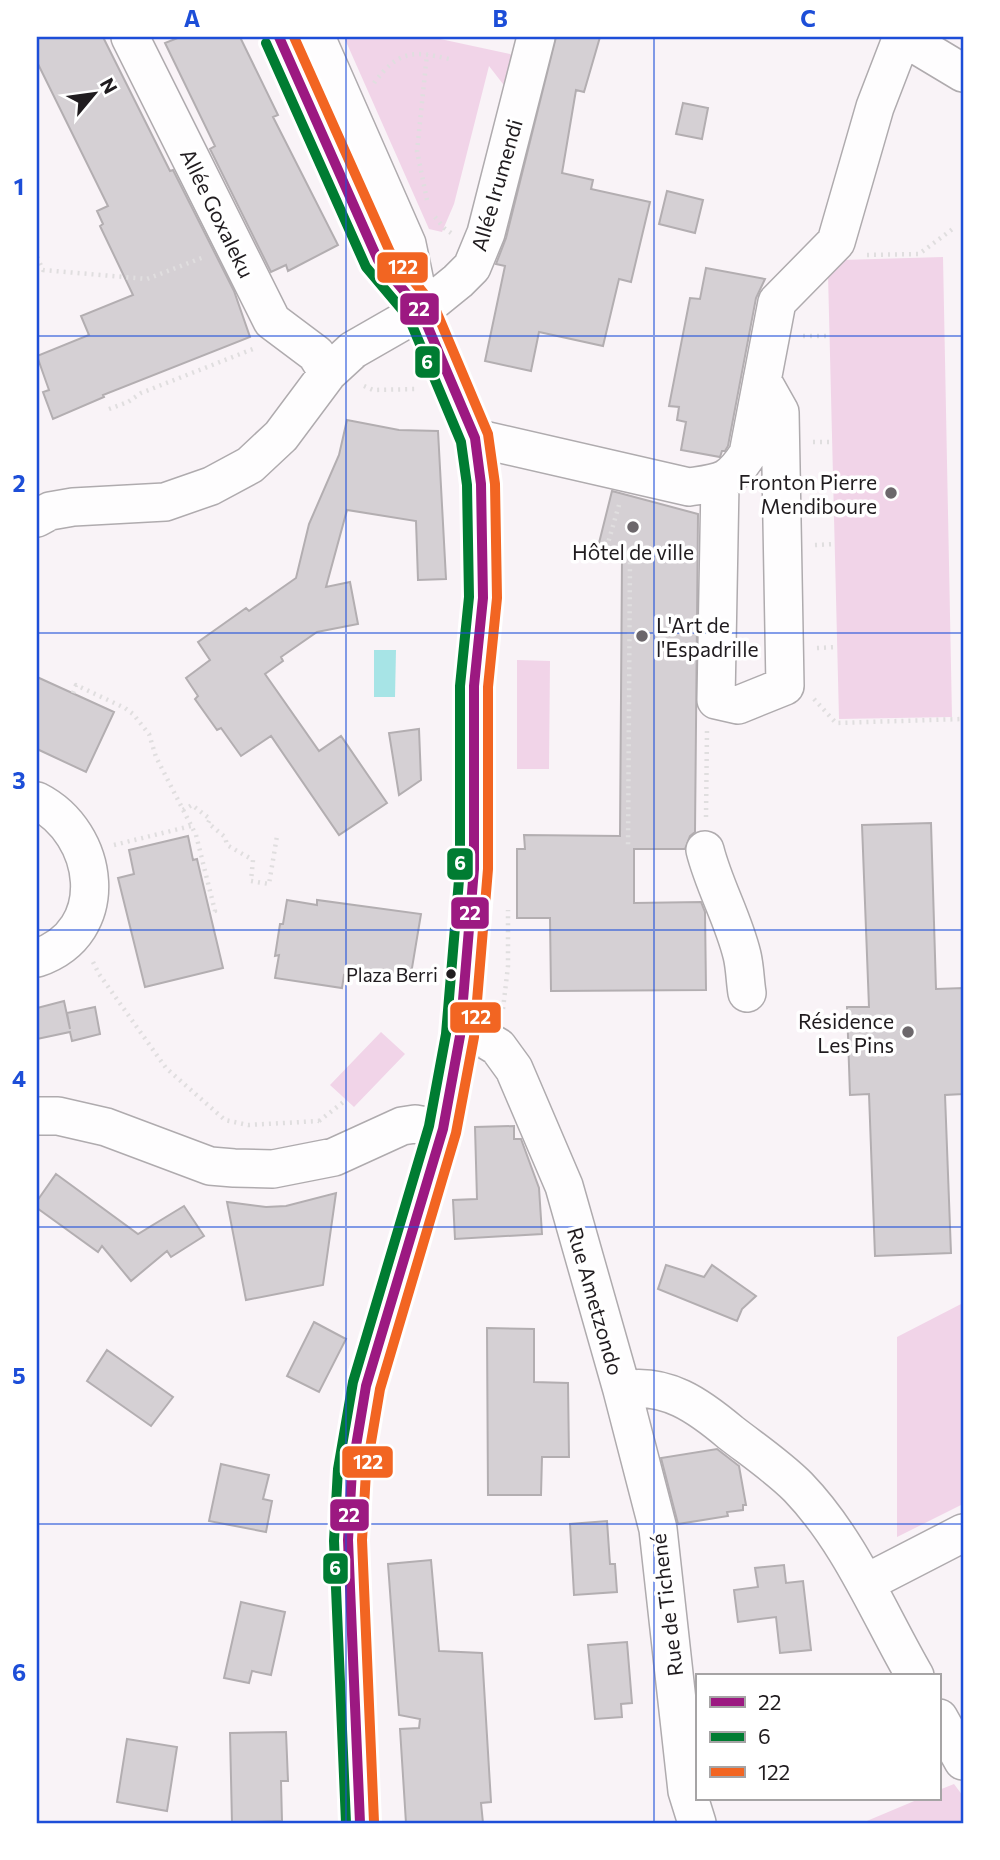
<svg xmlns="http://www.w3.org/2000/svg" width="1000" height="1860" viewBox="0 0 1000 1860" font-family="Commissioner,sans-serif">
	<rect width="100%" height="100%" fill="#f9f3f7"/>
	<!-- green -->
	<path fill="#f1d4e8" d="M344 37H431L510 54 518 62 510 93 489 66 454 204 442 232 429 229Z
		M943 257 952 717 839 719 828 274 841 260Z
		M517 660 550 661 549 769H517Z
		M381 1032 405 1054 354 1107 330 1085Z
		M963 1303V1504L897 1537V1337Z
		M954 1784 963 1796V1823H862L919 1799H939V1790Z"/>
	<!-- water -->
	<path fill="#a7e4e6" d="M374 650H396L395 697H374Z"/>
	<!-- building -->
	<path fill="#d5d0d4" stroke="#b3aeb1" stroke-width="2" d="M37 37H103L170 171 173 170 234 291 250 337 103 395 104 397 53 419 43 392 49 390 37 356 89 335 81 316 133 295 100 226 103 224 97 211 108 206 37 62Z
		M180 37H240L278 115 273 117 338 245 288 271 286 265 271 272 210 149 215 146 165 43Z
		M556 37H600L584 92 576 90 562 173 593 180 591 189 650 202 631 282 619 279 603 346 539 332 531 371 485 361 505 266 496 264 506 238Z
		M683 103 708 108 702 139 676 134Z
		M667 191 703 200 695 233 659 224Z
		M706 268 765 279 756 298 728 446 725 451H722L720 457 681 450 686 422 677 420 679 407 669 406 690 298 700 299Z
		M347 420 399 430 438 431 446 579 418 580 416 521 347 510 326 587 350 582 358 624 317 632 281 657 283 661 265 674 319 751 341 736 387 803 339 835 271 736 241 756 221 728 217 730 195 699 198 696 186 678 210 660 198 642 246 608 249 611 296 578 309 524 339 455Z
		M612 491 698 514 695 832 690 836 685 849H634V903L701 902 705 912 706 990 551 991 550 918H517V849H525L524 835 620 836 622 561 596 555Z
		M37 677 114 712 86 772 37 749Z
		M419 729 421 780 399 795 389 733Z
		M931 823 936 989 963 988V1094L945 1095 951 1253 875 1256 869 1094 850 1095 847 1007H869L862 825Z
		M188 836 193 860 197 859 223 968 145 987 118 878 134 874 129 850Z
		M287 900 317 905V900L421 914 410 980 395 978 394 982 344 975 342 988 275 978 279 955 275 956 280 924H283Z
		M64 1001 70 1029 67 1013 95 1007 100 1034 72 1041 70 1032 37 1039V1008Z
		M514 1126V1139H521L539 1188 542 1234 455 1239 453 1200 477 1199 475 1127Z
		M56 1174 138 1234 184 1206 204 1236 171 1257 167 1251 131 1281 102 1246 98 1252 37 1208V1201Z
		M336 1193 323 1285 246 1300 227 1202 266 1207 286 1206Z
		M666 1265 704 1277 712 1265 756 1296 742 1309 737 1321 658 1289Z
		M314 1322 346 1339 319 1392 287 1376Z
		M487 1328 534 1329V1382L568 1383 569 1457H542L541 1495H488Z
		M107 1350 173 1397 151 1426 87 1381Z
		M717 1449 739 1466 746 1505H743V1510L727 1512 728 1516 678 1524 661 1458Z
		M221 1464 269 1475 263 1499 272 1501 266 1532 209 1521Z
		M607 1521 610 1564H615L617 1592 574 1595 570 1524Z
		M431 1560 439 1651 482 1653 491 1802 481 1803 483 1823H406L400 1729 419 1728 420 1719 399 1715 388 1564Z
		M784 1565 786 1583 803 1581 811 1650 780 1653 776 1617 738 1622 734 1590 758 1587 755 1568Z
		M241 1602 285 1612 271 1675 252 1671 249 1683 224 1678Z
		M627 1642 632 1703 621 1704 622 1717 595 1719 588 1645Z
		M286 1732 288 1781H281L282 1821 232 1823 230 1733Z
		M127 1739 177 1747 167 1811 117 1802Z"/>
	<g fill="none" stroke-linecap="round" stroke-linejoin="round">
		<!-- minor casing -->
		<g stroke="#afabae" stroke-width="40">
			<path id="minor" d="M130 37 272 321 316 354 328 373
				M279 37 378 260 418 307
				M316 37 407 244 421 311 475 438 481 484 483 598 474 686V869L460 1036 443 1129 366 1386 352 1470 348 1540 360 1823
				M903 37 963 73
				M475 438 689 487C722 482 729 483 748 454L777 302 836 242 875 107 902 37
				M720 483 716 700 738 705 785 686 780 412 762 380
				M37 518 50 511 73 507 165 502 211 486 250 465 281 436 328 373 353 350 421 311 458 281 472 267 486 233 536 37
				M37 801C100 833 114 932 37 958
				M705 850C714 886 733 918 742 955 745 967 745 981 747 993
				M460 1036 483 1038 498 1047 514 1069 564 1186 622 1390 658 1529 687 1791 697 1823
				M37 1116H58L106 1127 210 1166 234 1168 273 1169 334 1157 402 1126 415 1124 443 1129
				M622 1390C666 1382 699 1406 731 1433 753 1450 778 1467 798 1487 850 1541 878 1612 915 1676
				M866 1583 963 1533
				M939 1718 963 1761"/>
		</g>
		<!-- path -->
		<path stroke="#e0dedf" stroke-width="4.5" stroke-dasharray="2 5" stroke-linecap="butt" d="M374 83C398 51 412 50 449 59
			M427 200 417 151 427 54
			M435 217 444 228 451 233
			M867 255 919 254 954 228
			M37 257 43 270 147 279 204 257
			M803 336H831
			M364 386 373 390 417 389
			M109 409 128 402 141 393 253 349
			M813 442H833
			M619 505 606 550 630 557 628 849
			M815 545 835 544
			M817 648 837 647
			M73 693 76 685 125 708 133 714 149 734 156 757 196 835 215 911 210 913
			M814 699 836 723 963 719
			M183 810 192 805 210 819 208 823 225 837 227 845 253 860 251 881 269 884 277 836
			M706 817 707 731
			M114 845 191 826
			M93 962 99 974 166 1068 225 1120 248 1125 319 1121 322 1125
			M503 1009 508 966V910
			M319 1121 346 1100"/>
		<!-- minor -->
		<use href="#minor" stroke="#fefdfe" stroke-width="37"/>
		<!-- bus-1 casing -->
		<g stroke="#fff" stroke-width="16">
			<path id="bus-1" d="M279 37 378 260 421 311 475 438 481 484 483 598 474 686V869L460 1036 443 1129 366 1386 352 1470 348 1540 360 1823"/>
		</g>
		<!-- bus-2 casing -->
		<g stroke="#fff" stroke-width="16">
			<path id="bus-2" d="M266 43 366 267 409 318 461 442 467 485 469 597 460 686V868L446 1034 429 1126 353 1382 338 1469 334 1541 346 1823"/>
		</g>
		<!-- bus-3 casing -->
		<g stroke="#fff" stroke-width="16">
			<path id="bus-3" d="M294 37 390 252 434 306 488 434 495 484 497 598 488 687V869L474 1037 456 1133 380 1389 366 1472 362 1540 374 1822"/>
		</g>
		<!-- bus-1 -->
		<use href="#bus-1" stroke="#9c1981" stroke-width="10"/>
		<!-- bus-2 -->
		<use href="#bus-2" stroke="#007c32" stroke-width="10"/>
		<!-- bus-3 -->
		<use href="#bus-3" stroke="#f26522" stroke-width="10"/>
	</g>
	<!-- grid -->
	<path fill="none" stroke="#1d4ed8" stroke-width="2" stroke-opacity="0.55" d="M346 37V1823M654 37V1823M37 336H963M37 633H963M37 930H963M37 1227H963M37 1524H963"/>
	<!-- markers -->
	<g fill="#6c676b" stroke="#fff" stroke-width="2.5">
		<circle cx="891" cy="493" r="7"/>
		<circle cx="633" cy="527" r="7"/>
		<circle cx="642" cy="636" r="7"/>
		<circle cx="908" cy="1032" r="7"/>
	</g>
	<circle fill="#201c1f" stroke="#fff" stroke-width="2.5" cx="451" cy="974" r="6"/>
	<g text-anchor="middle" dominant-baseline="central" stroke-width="7" stroke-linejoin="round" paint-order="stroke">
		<!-- bus labels -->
		<g font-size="19" fill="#201c1f" stroke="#fff" text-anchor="end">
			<text x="438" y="974">Plaza Berri</text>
		</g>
		<!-- street labels -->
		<g font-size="21" fill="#201c1f" stroke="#fff">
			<text transform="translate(496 185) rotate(-74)">Allée Irumendi</text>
			<text transform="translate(218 213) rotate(64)">Allée Goxaleku</text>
			<text transform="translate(596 1301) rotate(74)">Rue Ametzondo</text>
			<text transform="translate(666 1605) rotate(-97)">Rue de Tichené</text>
		</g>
		<!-- poi labels -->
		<g font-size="21" fill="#201c1f" stroke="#fff" text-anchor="end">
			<text x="877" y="481">Fronton Pierre<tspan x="877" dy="24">Mendiboure</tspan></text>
			<text x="633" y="551" text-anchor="middle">Hôtel de ville</text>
			<text x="656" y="624" text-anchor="start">L'Art de<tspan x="656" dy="24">l'Espadrille</tspan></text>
			<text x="894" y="1020">Résidence<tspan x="894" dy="24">Les Pins</tspan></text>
		</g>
	</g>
	<g stroke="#fff" stroke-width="2.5">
		<rect x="376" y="251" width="53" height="33" rx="7" fill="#f26522"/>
		<rect x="399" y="292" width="41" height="34" rx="7" fill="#9c1981"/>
		<rect x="414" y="345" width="27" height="34" rx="7" fill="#007c32"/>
		<rect x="446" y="847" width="28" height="34" rx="7" fill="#007c32"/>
		<rect x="450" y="896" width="40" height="34" rx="7" fill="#9c1981"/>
		<rect x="449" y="1001" width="53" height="33" rx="7" fill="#f26522"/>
		<rect x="341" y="1445" width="53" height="34" rx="7" fill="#f26522"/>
		<rect x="329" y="1498" width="41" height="34" rx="7" fill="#9c1981"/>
		<rect x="322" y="1552" width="27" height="33" rx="7" fill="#007c32"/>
	</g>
	<g font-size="19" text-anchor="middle" font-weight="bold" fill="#fff">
		<text x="403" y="274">122</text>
		<text x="419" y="316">22</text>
		<text x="427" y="369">6</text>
		<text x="460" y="870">6</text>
		<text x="470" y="920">22</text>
		<text x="476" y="1024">122</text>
		<text x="368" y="1469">122</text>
		<text x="349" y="1522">22</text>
		<text x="335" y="1575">6</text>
	</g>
	<!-- border -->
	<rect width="1000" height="1860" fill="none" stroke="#ffffff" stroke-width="77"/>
	<!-- legend -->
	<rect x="696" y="1674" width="245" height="126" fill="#ffffff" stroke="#a6a4a5" stroke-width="2"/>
	<rect x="710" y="1697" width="35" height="10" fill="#9c1981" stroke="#a6a4a5" stroke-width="2"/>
	<text x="758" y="1710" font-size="21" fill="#201c1f">22</text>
	<rect x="710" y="1732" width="35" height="10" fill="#007c32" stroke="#a6a4a5" stroke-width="2"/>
	<text x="758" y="1744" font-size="21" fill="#201c1f">6</text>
	<rect x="710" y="1767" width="35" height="10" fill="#f26522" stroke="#a6a4a5" stroke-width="2"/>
	<text x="758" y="1780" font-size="21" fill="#201c1f">122</text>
	<!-- north arrow -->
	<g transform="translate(94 94) rotate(61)" stroke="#ffffff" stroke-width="5" paint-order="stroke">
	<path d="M0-5L12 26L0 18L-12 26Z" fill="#201c1f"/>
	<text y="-10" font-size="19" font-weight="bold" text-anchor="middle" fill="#201c1f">N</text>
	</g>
	<rect x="38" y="38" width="924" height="1784" fill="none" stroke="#1d4ed8" stroke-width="2.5"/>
	<g font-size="23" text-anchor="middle" font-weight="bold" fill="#1d4ed8">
		<text x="192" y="27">A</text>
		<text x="500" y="27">B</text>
		<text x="808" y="27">C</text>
		<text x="19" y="195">1</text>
		<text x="19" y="492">2</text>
		<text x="19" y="789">3</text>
		<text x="19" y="1087">4</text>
		<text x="19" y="1384">5</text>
		<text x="19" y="1681">6</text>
	</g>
</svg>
